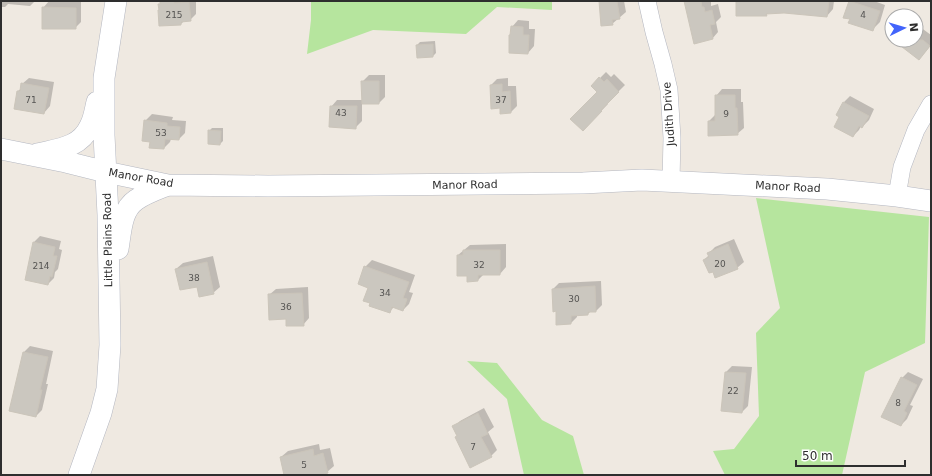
<svg xmlns="http://www.w3.org/2000/svg" width="932" height="476" viewBox="0 0 932 476" font-family="'DejaVu Sans',sans-serif">
	<rect width="100%" height="100%" fill="#efe9e1"/>
	<!-- green -->
	<path fill="#b6e59e" d="M311 1H552V10L497 7 466 34 373 30 307 54 311 20Z
		M756 198 929 217 925 343 865 372 842 475H725L713 451 734 449 759 416 756 333 780 308Z
		M467 361 497 363 542 420 573 436 584 475H524L507 399Z"/>
	<!-- shadow -->
	<path fill="#0003" d="M1 1H35L30 6 8 4 5 7H1Z
		M49 1 81 2V22L75 28 43 8Z
		M161 1H196V14L190 20 184 21 181 24 159 5 161 3Z
		M601 1H624L626 12 612 24Z
		M685 1H708V2L711 1V6L718 4 721 17 716 22 718 32 712 39Z
		M737 1H834L833 9 827 16 784 12H769L766 15Z
		M850 1H874L885 5 880 22 873 29 851 18Z
		M518 20 529 21V29H535L534 46 528 53 512 27Z
		M916 24 931 35V45L919 59 895 40H916Z
		M435 41 436 53 433 56 417 45 420 42Z
		M606 72 611 77 614 74 625 85 607 103 608 104 583 130 598 92 592 86Z
		M369 75H385V97L379 103H362V121L355 128 331 107 337 100H363L362 82Z
		M29 78 54 82 50 106 44 113 18 91 22 88V84Z
		M508 78V86H516L517 106 511 112 501 107 491 85 497 79Z
		M722 89H741V102H743L744 128 737 134 709 121 715 115H716V96Z
		M850 96 874 109 869 120 862 127 861 126 859 130 853 136 844 102Z
		M152 114 173 117 172 120 186 121 185 133 179 139H171L170 142 164 148 151 141 145 121Z
		M212 128H223V141L220 144 209 131Z
		M40 236 61 241 59 249 62 250 58 269 55 272 54 278 48 284 26 279 34 242Z
		M734 239 744 262 737 268 713 271 704 260 709 255 708 254 715 247Z
		M506 244V267L500 274H484L478 280 468 275 458 255 470 245Z
		M213 256 220 287 213 293 197 286 176 269 183 263Z
		M372 260 415 275 409 292 413 293 409 304 403 310 394 307 389 312 369 287 365 267Z
		M601 281 602 305 596 311H591L588 314 577 315V317L571 323 553 289 559 283Z
		M308 287 309 318 303 325 287 318 269 295 276 289Z
		M30 346 53 351 46 384H48L42 410 36 416 10 411 24 352Z
		M732 366 752 367 748 406 742 412 726 372Z
		M908 372 923 379 910 405 913 406 907 419 901 425 902 378Z
		M484 408 494 427 488 432 497 450 491 456 458 435 454 427 460 421Z
		M319 444 320 450 330 448 334 466 327 472 315 475H285L281 457 288 451Z"/>
	<!-- building -->
	<path fill="#cbc7bf" stroke="#cbc5ba" d="M160 1H174V3L189 2 191 21 181 22V25L159 26 158 10H159L158 4H160Z
		M599 1H617L620 19 612 20 613 25 601 26Z
		M684 1H701L702 7H704L705 12 712 10 715 24 710 25 713 39 694 44Z
		M736 1H829L827 17 784 13 766 14 767 16H736Z
		M849 1 880 11 873 31 848 23 850 19 843 18Z
		M42 7 76 8V29H42Z
		M511 26 523 27V35H529L528 54 509 53V35H510Z
		M893 40H923L930 46 919 60Z
		M433 44V57L417 58 416 45Z
		M599 77 604 82 607 79 619 92 601 110 602 111 583 131 570 119 597 92 591 86Z
		M361 81H379V104H362Z
		M21 83 49 88 44 114 14 109 17 91H20Z
		M502 84V92L510 91 511 113 500 114V108L491 109 490 85Z
		M715 95H735V108H737L738 135 708 136V121H715Z
		M843 102 869 116 862 128 859 126 853 137 834 127 839 117 836 115Z
		M330 106H357L356 129 329 127Z
		M144 120 167 123V126L180 127 179 140 165 139 164 149 149 148 150 142 142 141Z
		M208 130 221 131 220 145 208 144Z
		M33 242 55 247 53 256H57L52 277 50 276 48 285 25 280Z
		M728 244 738 269 715 278 713 272 709 273 703 260 709 257 707 253Z
		M463 250H500V275H478V281L467 282V276H457V255H463Z
		M207 262 214 294 199 297 197 287 180 290 175 269Z
		M364 266 409 282 403 298 407 299 403 311 392 307 390 313 369 306 370 303 363 301 368 288 358 284Z
		M595 286 596 312H588V315L571 316V324L556 325V311L553 312 552 289Z
		M302 293 304 326H286V319L269 320 268 294Z
		M23 352 48 357 40 390H42L36 417 9 411Z
		M725 372 746 373 742 413 721 411Z
		M901 377 917 385 904 411 907 413 901 426 881 417Z
		M478 413 488 434 481 437 492 457 470 468 455 437 457 436 452 426Z
		M313 449 314 456 323 453 328 473 320 475H284L280 457Z"/>
	<g fill="none" stroke-linecap="round" stroke-linejoin="round">
		<!-- minor casing -->
		<g stroke="#b4b7c1" stroke-width="18">
			<path id="minor" d="M647 1 654 32 663 64 669 90 672 138 671 181
				M897 196 902 167 916 130 931 104"/>
		</g>
		<!-- tertiary casing -->
		<g stroke="#b4b7c1" stroke-width="22">
			<path id="tertiary" d="M1 149 66 162 106 172 168 185 268 186 583 183 642 180 827 189 897 196 931 201
				M37 154C58 149 80 148 90 126 94 119 95 110 97 102
				M118 249C121 232 121 210 136 200 146 193 158 189 168 185
				M79 475 101 413 107 389 110 345 108 215 104 135V78L116 1"/>
		</g>
		<!-- minor -->
		<use href="#minor" stroke="#fff" stroke-width="17"/>
		<!-- tertiary -->
		<use href="#tertiary" stroke="#fff" stroke-width="21"/>
	</g>
	<g text-anchor="middle" dominant-baseline="central" stroke-width="3.5" stroke-linejoin="round" paint-order="stroke">
		<!-- number labels -->
		<g font-size="9" fill="#555452">
			<text x="174" y="15">215</text>
			<text x="863" y="15">4</text>
			<text x="31" y="100">71</text>
			<text x="501" y="100">37</text>
			<text x="341" y="113">43</text>
			<text x="726" y="114">9</text>
			<text x="161" y="133">53</text>
			<text x="720" y="264">20</text>
			<text x="479" y="265">32</text>
			<text x="41" y="266">214</text>
			<text x="194" y="278">38</text>
			<text x="385" y="293">34</text>
			<text x="574" y="299">30</text>
			<text x="286" y="307">36</text>
			<text x="733" y="391">22</text>
			<text x="898" y="403">8</text>
			<text x="473" y="447">7</text>
			<text x="304" y="465">5</text>
		</g>
		<!-- street labels -->
		<g font-size="11" fill="#2e2e2e" stroke="#fff">
			<text transform="translate(669 114) rotate(-94)">Judith Drive</text>
			<text transform="translate(141 178) rotate(10)">Manor Road</text>
			<text transform="translate(465 185) rotate(-1)">Manor Road</text>
			<text transform="translate(788 187) rotate(3)">Manor Road</text>
			<text transform="translate(108 240) rotate(-91)">Little Plains Road</text>
		</g>
	</g>
	<!-- border -->
	<rect width="932" height="476" fill="none" stroke="#2e2e2e" stroke-width="4"/>
	<!-- north arrow -->
	<g transform="translate(904 28) rotate(85)"><circle r="19" fill="#ffffff" stroke="#ababab"/>
	<path d="M0-3L7 15L0 10L-7 15Z" fill="#4264fb"/>
	<text y="-6" font-size="11" font-weight="bold" text-anchor="middle" fill="#2e2e2e">N</text>
	</g>
	<!-- scale -->
	<path d="M796 460v6h109v-6" fill="none" stroke="#2e2e2e" stroke-width="2"/>
	<text x="802" y="460" font-size="12" fill="#2e2e2e" stroke="#ffffff" stroke-width="3" paint-order="stroke">50 m</text>
</svg>
